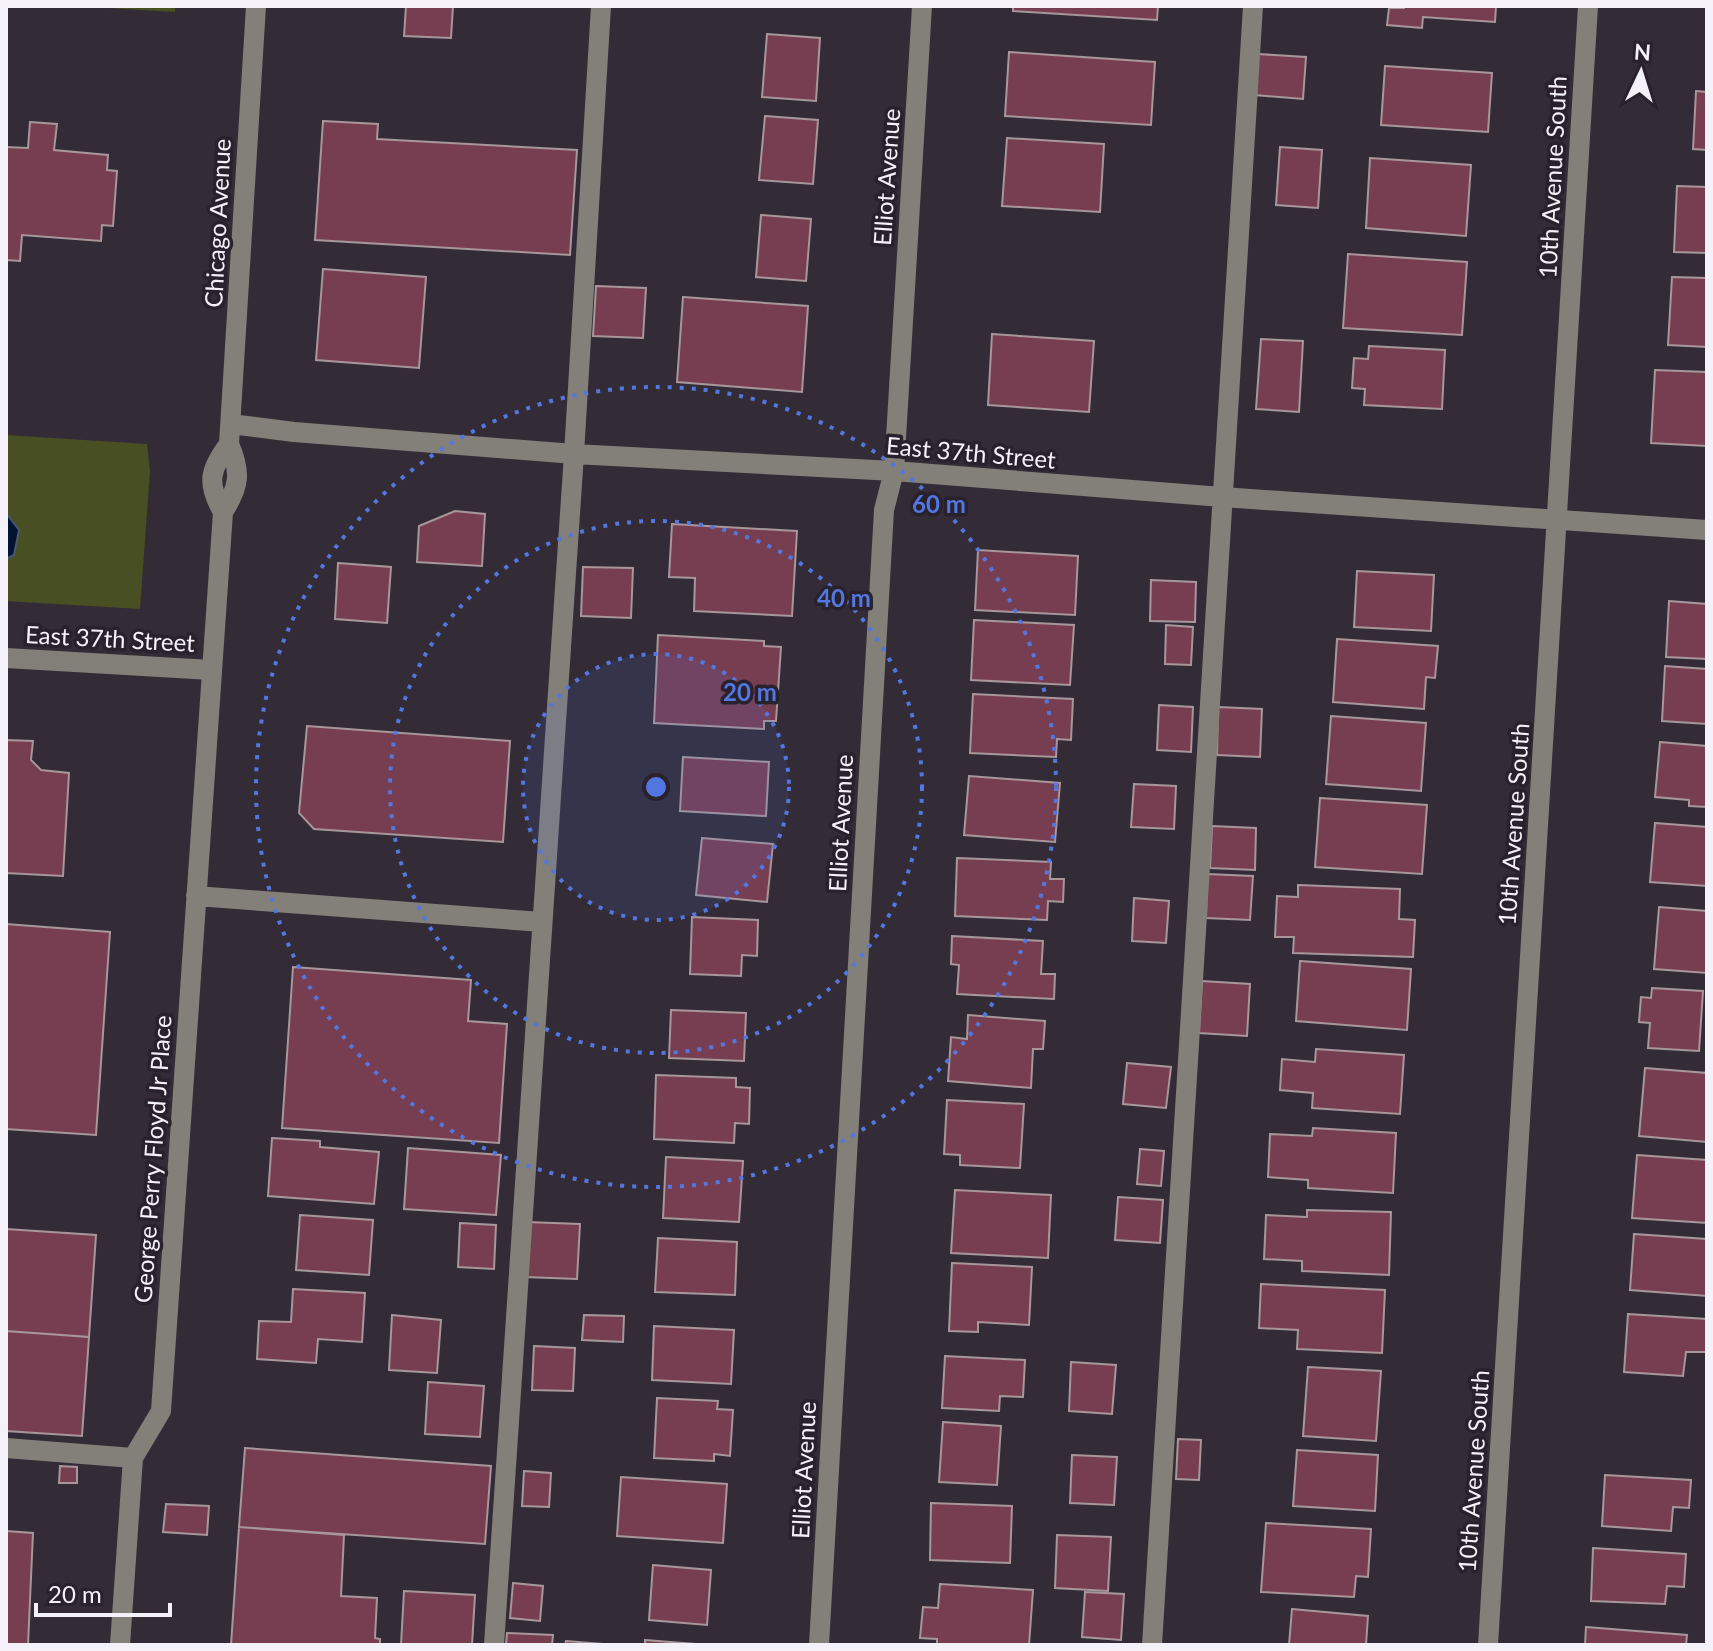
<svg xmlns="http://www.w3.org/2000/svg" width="1713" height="1651" viewBox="0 0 1713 1651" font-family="Lato,sans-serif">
	<rect width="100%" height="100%" fill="#332c37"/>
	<!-- green -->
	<path fill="#484f22" d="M75 6H175V12Z
		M6 435 147 444 150 471 140 609 6 601Z"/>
	<!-- water -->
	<path fill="#001431" stroke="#4a566d" stroke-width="2" d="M6 513 19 530 14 555 6 559Z"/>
	<!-- building -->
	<path fill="#773e52" stroke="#a7969a" stroke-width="2" d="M406 6H453L451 38 404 36Z
		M1013 6H1158L1157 20 1013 11Z
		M1404 6H1496L1495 22 1423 17 1422 28 1387 25 1389 8H1404Z
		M767 34 820 38 816 101 762 97Z
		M1009 52 1155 62 1151 125 1005 116Z
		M1258 54 1306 57 1303 99 1255 95Z
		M1385 66 1492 73 1488 132 1381 125Z
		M1696 91 1707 92V150L1693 149Z
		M765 116 818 120 813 184 759 180Z
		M323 121 378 124 377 139 577 150 570 255 315 240Z
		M30 122 57 124 54 150 108 155 107 170 117 171 113 226 102 225 101 241 22 235 20 261 6 260V147L28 148Z
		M1007 138 1104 144 1100 212 1002 206Z
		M1280 147 1322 150 1318 208 1276 205Z
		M1370 158 1471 165 1466 236 1366 228Z
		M1677 186 1707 187V253L1674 252Z
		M761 215 811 219 806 281 756 277Z
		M1348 254 1467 262 1462 335 1343 328Z
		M323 269 426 277 419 368 316 360Z
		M1672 277 1707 278V347L1668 345Z
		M596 286 646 288 643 338 593 336Z
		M683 297 808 306 802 392 677 382Z
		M992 334 1094 341 1089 412 988 405Z
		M1261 339 1303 341 1299 412 1256 409Z
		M1369 346 1445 350 1442 409 1364 405 1365 389 1352 388 1354 358 1368 359Z
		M1655 370 1707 372V446L1651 443Z
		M455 511 485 514 482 566 417 562 419 526Z
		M672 524 797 531 792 616 694 611 695 578 669 577Z
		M978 550 1078 556 1075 615 975 610Z
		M338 563 391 567 387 623 335 619Z
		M583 567 633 568 631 618 581 616Z
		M1357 571 1434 575 1431 631 1354 627Z
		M1151 580 1196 582 1195 622 1150 621Z
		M1669 601 1707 604V659L1666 657Z
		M974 620 1074 625 1070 685 971 680Z
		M1166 625 1193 627 1191 665 1165 664Z
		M658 635 764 641V646L781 647 776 721H764V729L654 723Z
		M1337 639 1438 646 1435 678 1426 677 1424 709 1333 702Z
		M1665 666 1707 669V724L1662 721Z
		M973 694 1073 699 1071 740 1057 739 1056 757 970 753Z
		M1159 705 1193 707 1191 752 1157 750Z
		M1218 707 1262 709 1260 757 1217 755Z
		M1331 716 1426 723 1421 791 1326 784Z
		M307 726 510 741 503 842 314 829 299 813Z
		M6 740 33 741 31 760 41 770 69 773 63 876 6 873Z
		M1660 742 1707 746V807L1689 806V800L1655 797Z
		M683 757 769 762 766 816 680 811Z
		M969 776 1060 783 1055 842 964 835Z
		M1134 784 1176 786 1174 829 1131 827Z
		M1320 798 1427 805 1422 874 1315 867Z
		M1655 823 1707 827V886L1650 882Z
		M1212 826 1256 828 1255 870 1210 868Z
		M702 838 773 844 767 902 696 895Z
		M957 858 1051 862 1050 879H1064L1063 902 1048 901 1047 920 955 916Z
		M1207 874 1253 876 1250 920 1206 918Z
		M1298 885 1400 889 1399 919 1415 920 1413 957 1293 953 1294 937H1275L1277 896 1298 897Z
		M1134 898 1169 901 1166 943 1132 941Z
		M1659 907 1707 911V973L1654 969Z
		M692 917 758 920 757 956 742 955 741 976 690 974Z
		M6 924 110 932 96 1135 6 1129Z
		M952 936 1043 941 1041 974H1055L1054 999 957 994 959 965 951 964Z
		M1300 961 1411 969 1407 1030 1296 1021Z
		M293 967 471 980 468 1021 507 1024 499 1143 282 1128Z
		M1202 981 1250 984 1247 1036 1199 1033Z
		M1652 988 1703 991 1699 1051 1648 1048 1650 1023 1639 1022 1641 997 1651 998Z
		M671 1010 746 1013 744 1061 669 1058Z
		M968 1015 1045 1021 1043 1049H1033L1031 1088 948 1081 951 1037 967 1039Z
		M1316 1049 1404 1055 1400 1114 1312 1108 1313 1093 1280 1090 1282 1059 1315 1062Z
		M1127 1063 1171 1067 1166 1108 1123 1104Z
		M1645 1068 1707 1073V1142L1639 1136Z
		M656 1075 736 1078V1087L750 1088 749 1124 735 1123 734 1143 654 1139Z
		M947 1100 1024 1104 1020 1168 960 1165V1155L944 1154Z
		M1313 1128 1396 1133 1393 1193 1308 1188V1180L1268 1177 1270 1134 1312 1136Z
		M272 1138 320 1141V1147L379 1152 374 1204 268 1196Z
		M408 1148 501 1155 496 1215 404 1209Z
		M1140 1149 1164 1151 1161 1186 1137 1184Z
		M1637 1155 1707 1160V1223L1632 1218Z
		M666 1157 743 1161 739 1222 663 1218Z
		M955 1190 1051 1195 1048 1258 951 1253Z
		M1118 1197 1163 1200 1160 1243 1115 1240Z
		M1307 1210 1391 1212 1389 1275 1302 1271V1261L1264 1259 1266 1215 1307 1217Z
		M300 1215 373 1220 369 1275 296 1270Z
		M527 1222 580 1224 577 1279 525 1277Z
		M460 1223 496 1225 494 1269 458 1267Z
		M6 1229 96 1235 89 1337 6 1331Z
		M1634 1234 1707 1239V1296L1630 1290Z
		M658 1238 737 1242 735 1295 655 1292Z
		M952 1263 1032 1267 1029 1325 978 1322V1332L949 1331Z
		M1261 1284 1385 1290 1382 1353 1297 1349 1298 1330 1259 1328Z
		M293 1289 365 1293 362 1342 318 1339 316 1363 257 1359 259 1321 291 1322Z
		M1628 1314 1707 1319V1352H1686L1683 1376 1624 1372Z
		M392 1315 441 1320 437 1373 389 1370Z
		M584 1315 624 1316 623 1342 582 1340Z
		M654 1326 734 1330 731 1384 652 1380Z
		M6 1331 89 1337 82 1436 6 1431Z
		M534 1346 575 1348 573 1391 532 1390Z
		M945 1356 1025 1360 1023 1397 1000 1396 999 1411 942 1408Z
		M1071 1362 1116 1365 1112 1414 1069 1411Z
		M1308 1367 1381 1371 1376 1441 1303 1436Z
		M428 1382 484 1386 480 1437 425 1434Z
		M657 1398 718 1401 717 1409 733 1410 730 1456 714 1454V1461L654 1458Z
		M943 1422 1001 1426 997 1485 939 1482Z
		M1178 1439 1201 1440 1199 1480 1176 1479Z
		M245 1448 491 1466 485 1544 239 1527Z
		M1297 1450 1378 1455 1375 1511 1293 1506Z
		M1072 1455 1117 1457 1114 1505 1070 1503Z
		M60 1466 77 1467V1483H59Z
		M524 1471 551 1473 549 1507 522 1506Z
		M1605 1475 1691 1480 1689 1508 1673 1507 1671 1531 1602 1526Z
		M621 1477 727 1484 723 1543 617 1536Z
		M931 1503 1012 1506 1010 1563 930 1560Z
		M166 1504 209 1506 207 1535 163 1532Z
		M1266 1523 1371 1529 1368 1577 1356 1576 1354 1597 1261 1592Z
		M239 1527 344 1535 341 1596 377 1598 375 1638 380 1639V1645H231Z
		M6 1531 33 1533 28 1645H6Z
		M1057 1535 1111 1537 1108 1591 1055 1588Z
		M1593 1548 1686 1554 1684 1587 1667 1586 1665 1604 1591 1601Z
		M653 1565 711 1570 707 1625 649 1620Z
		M513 1583 543 1586 540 1621 510 1618Z
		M940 1584 1033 1590 1029 1645H937V1639L920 1638 923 1607 938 1608Z
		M404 1591 475 1595 472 1645H401Z
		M1085 1592 1124 1594 1121 1640 1082 1637Z
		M1292 1609 1368 1616 1366 1645H1289Z
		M1586 1627 1687 1635 1686 1645H1585Z
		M507 1633 553 1635 552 1645H506Z
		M645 1640 709 1645H645Z
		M566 1641 615 1645H565Z"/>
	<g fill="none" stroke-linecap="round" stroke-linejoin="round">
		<!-- minor -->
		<path stroke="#837f79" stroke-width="20" d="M231 424 294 432 574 454 894 471 1222 497 1707 530
			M223 512C206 483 210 469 229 444
			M6 658 211 670
			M196 896 542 922
			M6 1448 133 1458
			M120 1645 133 1458 161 1411 223 512C240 486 241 472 229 444L256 6
			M494 1645 574 454 601 6
			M819 1645 884 510 894 471 922 6
			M1152 1645 1253 6
			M1488 1645 1588 6"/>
	</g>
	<!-- distance rings -->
	<circle cx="656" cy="787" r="133" fill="#5377e0" fill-opacity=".12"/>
	<g fill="none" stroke="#5377e0" stroke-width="4" stroke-dasharray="4 8">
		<circle cx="656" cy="787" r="133"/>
		<circle cx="656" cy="787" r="266"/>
		<circle cx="656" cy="787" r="400"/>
	</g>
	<g text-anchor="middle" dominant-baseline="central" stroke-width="7" stroke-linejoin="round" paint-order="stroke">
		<!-- street labels -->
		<g font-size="24" fill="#f5f1f8" stroke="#29222d">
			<text transform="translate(886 177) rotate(-86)">Elliot Avenue</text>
			<text transform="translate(1552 177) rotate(-87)">10th Avenue South</text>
			<text transform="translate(217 223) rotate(-87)">Chicago Avenue</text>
			<text transform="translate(971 452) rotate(5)">East 37th Street</text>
			<text transform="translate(110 638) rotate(3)">East 37th Street</text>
			<text transform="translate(840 823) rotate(-87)">Elliot Avenue</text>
			<text transform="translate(1513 824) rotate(-86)">10th Avenue South</text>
			<text transform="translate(152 1159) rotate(-86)">George Perry Floyd Jr Place</text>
			<text transform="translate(803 1470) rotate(-87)">Elliot Avenue</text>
			<text transform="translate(1473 1471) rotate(-86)">10th Avenue South</text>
		</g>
	</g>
	<circle cx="656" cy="787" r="12" fill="#5377e0" stroke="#29222d" stroke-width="4"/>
	<g font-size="24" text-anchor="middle" font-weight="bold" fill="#5377e0" stroke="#29222d" stroke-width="7" stroke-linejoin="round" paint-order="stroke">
		<text x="939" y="513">60 m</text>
		<text x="844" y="607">40 m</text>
		<text x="750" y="701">20 m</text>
	</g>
	<!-- border -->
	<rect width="1713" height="1651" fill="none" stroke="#f5f1f8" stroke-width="16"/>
	<!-- north arrow -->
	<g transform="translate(1641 72) rotate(4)" stroke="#29222d" stroke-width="6" paint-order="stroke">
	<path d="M0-6L14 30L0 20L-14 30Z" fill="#f5f1f8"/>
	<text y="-12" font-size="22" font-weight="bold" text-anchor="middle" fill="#f5f1f8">N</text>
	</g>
	<!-- scale -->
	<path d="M36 1603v12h134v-12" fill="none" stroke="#f5f1f8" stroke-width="4"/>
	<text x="48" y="1603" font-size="24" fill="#f5f1f8" stroke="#29222d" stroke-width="6" paint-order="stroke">20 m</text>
</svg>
